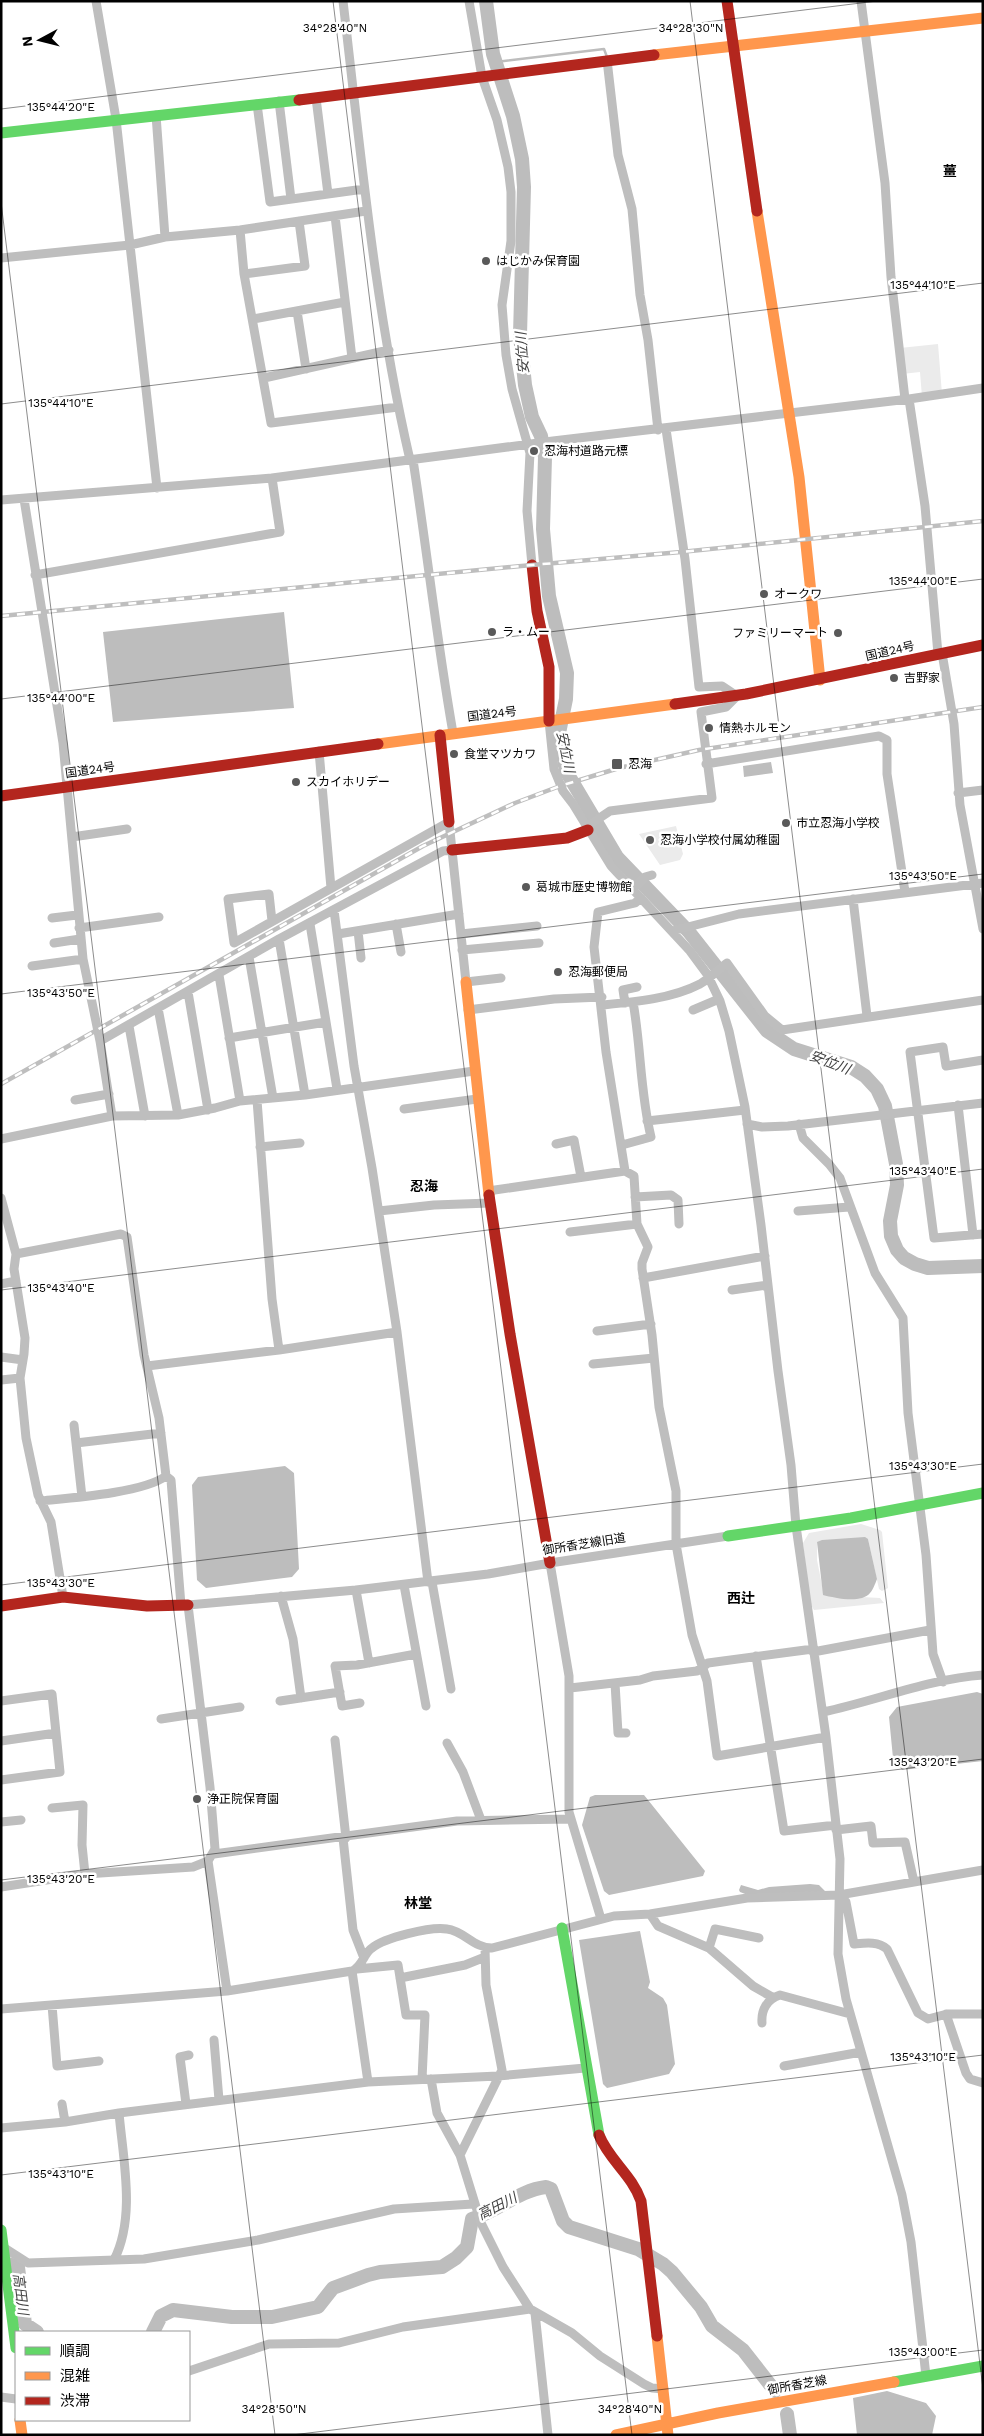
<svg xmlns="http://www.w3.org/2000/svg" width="984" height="2436" viewBox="0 0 984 2436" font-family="'Work Sans','Noto Sans JP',sans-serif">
	<rect width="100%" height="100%" fill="#fff"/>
	<!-- green -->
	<path fill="#ebebeb" d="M938 344 942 394 922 397 920 372 902 374 900 348Z
		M676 826 683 854 680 860 660 865 639 834Z
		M861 1524 880 1530 882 1532 888 1588 882 1591 879 1589 868 1539 817 1542V1560L824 1595 880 1598 884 1603 814 1610 810 1603 803 1543 809 1533Z"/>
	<!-- water -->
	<path fill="#bdbdbd" d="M284 612 294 708 113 722 103 632Z
		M771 762 773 773 744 777 743 766Z
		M285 1466 294 1473 299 1569 292 1577 206 1588 197 1580 192 1485 198 1477Z
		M865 1537 868 1539 877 1579C875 1584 873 1590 870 1593 861 1604 835 1598 823 1595L817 1542 822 1540Z
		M977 1692 983 1694V1761L902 1770 893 1758 889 1717 897 1707Z
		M595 1795H644L705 1871 703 1876 609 1895 604 1891 582 1825 590 1797Z
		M810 1884 819 1885 826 1892 748 1895 740 1892 739 1890 741 1885 758 1890 769 1887Z
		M640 1931 650 1982 648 1988 663 1998 667 2005 675 2064 669 2074 607 2088 603 2084 579 1940Z
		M887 2391 926 2403 936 2416 932 2435H857L853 2398Z"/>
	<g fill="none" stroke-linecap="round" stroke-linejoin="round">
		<!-- stream -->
		<path stroke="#bdbdbd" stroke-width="2.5" d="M496 62 604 49 607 57"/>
		<!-- river -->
		<path stroke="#bdbdbd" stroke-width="14" d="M486 1 493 54 513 116 522 159 524 187 520 335 525 385 532 417 541 436 545 457 543 529 549 596 567 673 566 699 559 733 566 771 617 857 689 932 767 1031 794 1049 851 1067 865 1076 877 1089 885 1106 896 1164 897 1185 890 1221 891 1236 897 1250 904 1258 915 1264 928 1268 983 1266
			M1 2262 18 2267 25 2324 37 2332
			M153 2332 161 2316 173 2310 232 2317H272L318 2307 333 2288 368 2275 380 2272 442 2267 456 2258 467 2247 472 2219C498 2211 519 2190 546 2187L551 2189 563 2221 569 2227 638 2249 663 2264 672 2272 701 2307 712 2326 743 2350 775 2391
			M787 2414 790 2435"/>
		<!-- street -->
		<path stroke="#bebebe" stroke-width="9" d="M96 1 116 119 157 488
			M343 1C361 155 375 309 410 460
			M469 1 482 77 497 120 508 167 511 192V241L502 305 506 355 512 389 530 453 527 511 532 565
			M861 1 885 183 891 277 905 399
			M607 60 618 155 632 209 640 295 648 340 658 430
			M316 98 328 194
			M279 101 291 199
			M257 104 270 202 364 189
			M335 216 352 358
			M240 230 244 274 271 423 398 407
			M165 237 240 230 366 211
			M1 258 130 245 165 237 156 115
			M244 274 305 266 299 221
			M297 311 306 369
			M253 319 345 302
			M264 378 389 350
			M909 399 925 506 938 654
			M413 460C427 551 437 642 453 733
			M24 499 63 743 83 959 100 1041 112 1116
			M1 500 272 478 553 441 909 399 983 388
			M35 575 280 532 272 478
			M942 653 954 724 960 805 983 929
			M549 721 554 769 563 791 573 804 611 866 690 951 707 974 720 1001 729 1031 745 1107 761 1225 778 1371 791 1465 796 1526 826 1737 840 1859 838 1954 846 1999 902 2195 911 2242 926 2376
			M319 751 331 888
			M706 764 879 736 887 740V774L905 892
			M958 793 983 790
			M586 827 610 811 712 798 701 712 726 707 737 696 722 686 699 687 685 559 666 429
			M72 837 127 829
			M632 890 645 877 652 875
			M853 899 867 1016
			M334 910 354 1066 372 1168 397 1332 428 1582
			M52 918 77 915
			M272 921 269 894 228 899 234 943 449 822 466 982 501 978
			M310 924 337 1089
			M396 924 401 952
			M79 928 159 917
			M358 931 361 958
			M672 931 739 914 983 883
			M338 934 459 914
			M461 934 537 926
			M279 939 305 1095
			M54 943 80 939
			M462 950 539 943
			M249 957 273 1098
			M32 966 83 959
			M219 975 240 1101
			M188 992 208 1110
			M625 1003 623 990 637 987
			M602 1005C634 1002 671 999 700 984 710 978 718 970 727 963L765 1016 782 1030 983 1000
			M158 1008 178 1115
			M468 1010 554 999 602 997
			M693 1010 719 999
			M129 1026 145 1116
			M229 1038 326 1022
			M100 1041 279 939 443 851 452 850
			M983 1060 946 1066 943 1047 910 1052 934 1238 983 1234
			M75 1100 109 1094
			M257 1100 272 1299 279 1350
			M958 1105 973 1235
			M404 1109 477 1099
			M647 1121 745 1110
			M747 1124 762 1127 788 1126 983 1103
			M799 1124 803 1138 829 1164 840 1178 875 1273 903 1318 908 1413 926 1555 933 1654 943 1682
			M1 1139 112 1116 178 1115 215 1108 240 1101 305 1095 474 1071
			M556 1144 574 1140 581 1177
			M622 1145 651 1137C640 1092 641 1046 633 1002
			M260 1147 300 1143
			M625 1171 606 1052 594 947 598 912 635 903 641 898
			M488 1191 625 1171 634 1176 637 1224 648 1247 642 1263V1269L652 1335 659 1407 676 1491V1544L692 1635 707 1681 717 1756 826 1737
			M635 1197 671 1195 678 1200 679 1224
			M1 1198 16 1254 14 1269 25 1338 24 1354 20 1378 26 1438 38 1495 51 1522 63 1597
			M379 1211 434 1205 490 1203
			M798 1211 849 1207
			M570 1232 637 1224
			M16 1254 121 1234 127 1237 144 1355 159 1418 166 1476C143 1493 70 1498 40 1501
			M643 1278 765 1256
			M1 1284 16 1281
			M732 1290 768 1285
			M597 1331 651 1324
			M1 1357 23 1360
			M593 1364 654 1358
			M147 1366 279 1350 397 1332
			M1 1380 20 1378
			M74 1425 82 1497
			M76 1443 161 1433
			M166 1476 171 1480 181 1605
			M550 1563 569 1676V1812L601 1919
			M432 1582 451 1689
			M404 1585 426 1706
			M356 1590 369 1663
			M281 1596 293 1639 301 1698
			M813 1652 930 1630
			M756 1656 784 1831 836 1825
			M615 1683 618 1733H626
			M570 1688 640 1680 653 1676 697 1671 708 1663 813 1649
			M1 1701 52 1694 60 1772 1 1780
			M280 1701 340 1692
			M360 1703 342 1706 335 1666 357 1665 416 1654
			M823 1712C876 1701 928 1679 983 1675
			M161 1719 240 1707
			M335 1740 346 1838
			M1 1741 56 1733
			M447 1743 463 1772 481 1820
			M52 1808 83 1805 82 1845 85 1874
			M1 1822 21 1820
			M836 1830 871 1826 873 1843 905 1842 914 1882
			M343 1838 353 1930 364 1958
			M214 1854 457 1821 570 1819
			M208 1861 227 1991
			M1 1887 85 1874 193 1867 208 1861 215 1849 210 1787 188 1605 356 1590 488 1574 550 1563 728 1536
			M839 1895 846 1902 854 1944C865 1943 878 1941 887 1949L918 2013 928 2019 947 2014H983
			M650 1914 658 1926 709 1948 753 1986 772 1997
			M709 1948 715 1929 759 1938
			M357 1969 398 1965 406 2015H425L422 2079
			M352 1971 368 2082
			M400 1978 465 1965 485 1957
			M52 2005 57 2066 99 2061
			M1 2009 227 1991 352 1971C363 1966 363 1954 372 1948 384 1938 431 1926 447 1929 464 1931 474 1948 492 1948L614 1916 650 1914 747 1898 839 1895 983 1870
			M946 2014 966 2073 970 2079 983 2083
			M762 2023C761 2010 767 1999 780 1995L850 2014
			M214 2040 219 2100
			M784 2066 861 2052
			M431 2079 437 2113 460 2155 481 2223 503 2267 530 2309 572 2333 600 2356 644 2384 652 2388 664 2389
			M62 2104 65 2122
			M186 2104 180 2057 189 2055
			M1 2128 65 2122 119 2113 368 2082 498 2076 585 2068
			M460 2155 502 2070 486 1985 485 1948
			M3 2247 28 2263 144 2259 258 2240 394 2209 473 2204
			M114 2260C136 2217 123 2159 119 2113
			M535 2313 548 2435
			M189 2371 269 2344 339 2343 403 2327 530 2309
			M1 2397 16 2399"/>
		<!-- fast -->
		<path stroke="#63d668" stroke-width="11" d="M1 133 299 100
			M728 1536 851 1518 983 1493
			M562 1928 599 2135
			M1 2230 16 2348
			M894 2382 983 2366"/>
		<!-- slow -->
		<path stroke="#ff974d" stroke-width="11" d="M654 55 983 18
			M757 211 799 477 820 680
			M378 744 675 704
			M466 982 489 1195
			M657 2336 668 2435
			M20 2420 22 2435
			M616 2435 718 2413 894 2382"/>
		<!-- jam -->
		<path stroke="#b3261e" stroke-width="11" d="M727 1 757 211
			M299 100 654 55
			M532 565 537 611 549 667V721
			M675 704 746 694 983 645
			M440 735 449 822
			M1 796 378 744
			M452 850 567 838 588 830
			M489 1195 510 1334 550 1563
			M1 1606 63 1597 147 1606 188 1605
			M599 2135C609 2160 632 2175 641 2201L657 2336"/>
		<!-- rail casing -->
		<g stroke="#bebebe" stroke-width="4.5">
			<path id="rail" d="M1 616 532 565 681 552 983 521
				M1 1084 423 846 515 803 560 786 619 768 699 750 983 707"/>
		</g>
		<!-- rail -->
		<use href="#rail" stroke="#fff" stroke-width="2.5" stroke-dasharray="8" stroke-linecap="butt"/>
	</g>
	<!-- ticks -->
	<path fill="none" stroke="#000" stroke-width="1" stroke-opacity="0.45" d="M333 1 632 2435M690 1 983 2389M1 109 877 1M1 202 275 2435M1 404 983 283M1 699 983 579M1 994 983 874M1 1290 983 1169M1 1585 983 1464M1 1880 983 1759M1 2175 983 2055M292 2435 983 2350"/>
	<!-- markers -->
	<g fill="#595959" stroke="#fff" stroke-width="2">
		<circle cx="486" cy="261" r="5"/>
		<circle cx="534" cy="451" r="5"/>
		<circle cx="764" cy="594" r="5"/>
		<circle cx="492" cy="632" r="5"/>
		<circle cx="838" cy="633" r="5"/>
		<circle cx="894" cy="678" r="5"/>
		<circle cx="709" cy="728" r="5"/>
		<circle cx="454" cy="754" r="5"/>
		<rect x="611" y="758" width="12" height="12" rx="2.5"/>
		<circle cx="296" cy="782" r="5"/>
		<circle cx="786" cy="823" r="5"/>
		<circle cx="650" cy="840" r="5"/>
		<circle cx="526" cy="887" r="5"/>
		<circle cx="558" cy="972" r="5"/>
		<circle cx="197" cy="1799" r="5"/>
	</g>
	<g text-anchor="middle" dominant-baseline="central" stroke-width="5" stroke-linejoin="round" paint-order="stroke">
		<!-- poi labels -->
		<g font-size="12" fill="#000" stroke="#fff" text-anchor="start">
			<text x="496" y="261">はじかみ保育園</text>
			<text x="544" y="451">忍海村道路元標</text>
			<text x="774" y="594">オークワ</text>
			<text x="502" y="632">ラ・ムー</text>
			<text x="828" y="633" text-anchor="end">ファミリーマート</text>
			<text x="904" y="678">吉野家</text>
			<text x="719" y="728">情熱ホルモン</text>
			<text x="464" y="754">食堂マツカワ</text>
			<text x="628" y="764">忍海</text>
			<text x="306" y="782">スカイホリデー</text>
			<text x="796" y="823">市立忍海小学校</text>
			<text x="660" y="840">忍海小学校付属幼稚園</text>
			<text x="536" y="887">葛城市歴史博物館</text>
			<text x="568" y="972">忍海郵便局</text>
			<text x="207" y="1799">浄正院保育園</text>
		</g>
		<!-- street labels -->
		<g font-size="12" fill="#000" stroke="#fff">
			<text transform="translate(890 651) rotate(-13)">国道24号</text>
			<text transform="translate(492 714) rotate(-7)">国道24号</text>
			<text transform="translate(90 770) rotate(-8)">国道24号</text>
			<text transform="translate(584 1544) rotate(-9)">御所香芝線旧道</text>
			<text transform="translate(797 2385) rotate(-10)">御所香芝線</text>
		</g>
		<!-- neighbourhood labels -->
		<g font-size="14" font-weight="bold" fill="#000" stroke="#fff">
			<text x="950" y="171">薑</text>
			<text x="424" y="1186">忍海</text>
			<text x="741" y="1598">西辻</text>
			<text x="418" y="1903">林堂</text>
		</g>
		<!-- water labels -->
		<g font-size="14" font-style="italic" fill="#424242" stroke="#fff">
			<text transform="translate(522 353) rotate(-94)">安位川</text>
			<text transform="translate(566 752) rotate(79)">安位川</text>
			<text transform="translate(830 1062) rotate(21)">安位川</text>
			<text transform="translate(497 2206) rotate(-27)">高田川</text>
			<text transform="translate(21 2294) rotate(83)">高田川</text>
		</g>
	</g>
	<g font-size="12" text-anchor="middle" fill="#000" stroke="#fff" stroke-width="5" stroke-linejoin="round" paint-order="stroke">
		<text x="335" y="32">34°28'40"N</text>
		<text x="691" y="32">34°28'30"N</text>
		<text x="61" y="111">135°44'20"E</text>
		<text x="923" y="289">135°44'10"E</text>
		<text x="61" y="407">135°44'10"E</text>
		<text x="923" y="585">135°44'00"E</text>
		<text x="61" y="702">135°44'00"E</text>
		<text x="923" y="880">135°43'50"E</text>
		<text x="61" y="997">135°43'50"E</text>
		<text x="923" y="1175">135°43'40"E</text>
		<text x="61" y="1292">135°43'40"E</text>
		<text x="923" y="1470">135°43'30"E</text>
		<text x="61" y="1587">135°43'30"E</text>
		<text x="923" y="1766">135°43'20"E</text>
		<text x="61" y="1883">135°43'20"E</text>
		<text x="923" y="2061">135°43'10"E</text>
		<text x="61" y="2178">135°43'10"E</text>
		<text x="923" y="2356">135°43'00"E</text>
		<text x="274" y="2413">34°28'50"N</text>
		<text x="630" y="2413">34°28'40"N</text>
	</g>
	<!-- border -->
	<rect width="984" height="2436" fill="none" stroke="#000000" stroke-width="5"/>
	<!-- legend -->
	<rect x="15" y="2331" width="175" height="90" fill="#ffffff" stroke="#999999"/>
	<rect x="25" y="2347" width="25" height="8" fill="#63d668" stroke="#999999"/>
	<text x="60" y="2356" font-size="15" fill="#000000">順調</text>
	<rect x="25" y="2372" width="25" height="8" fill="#ff974d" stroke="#999999"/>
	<text x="60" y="2381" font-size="15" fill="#000000">混雑</text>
	<rect x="25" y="2397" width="25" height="8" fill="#b3261e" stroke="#999999"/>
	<text x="60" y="2406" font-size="15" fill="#000000">渋滞</text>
	<!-- north arrow -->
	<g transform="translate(40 40) rotate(263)" stroke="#ffffff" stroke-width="4" paint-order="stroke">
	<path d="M0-4L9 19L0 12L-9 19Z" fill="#000000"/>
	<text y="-8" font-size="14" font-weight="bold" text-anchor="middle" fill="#000000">N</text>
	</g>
</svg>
